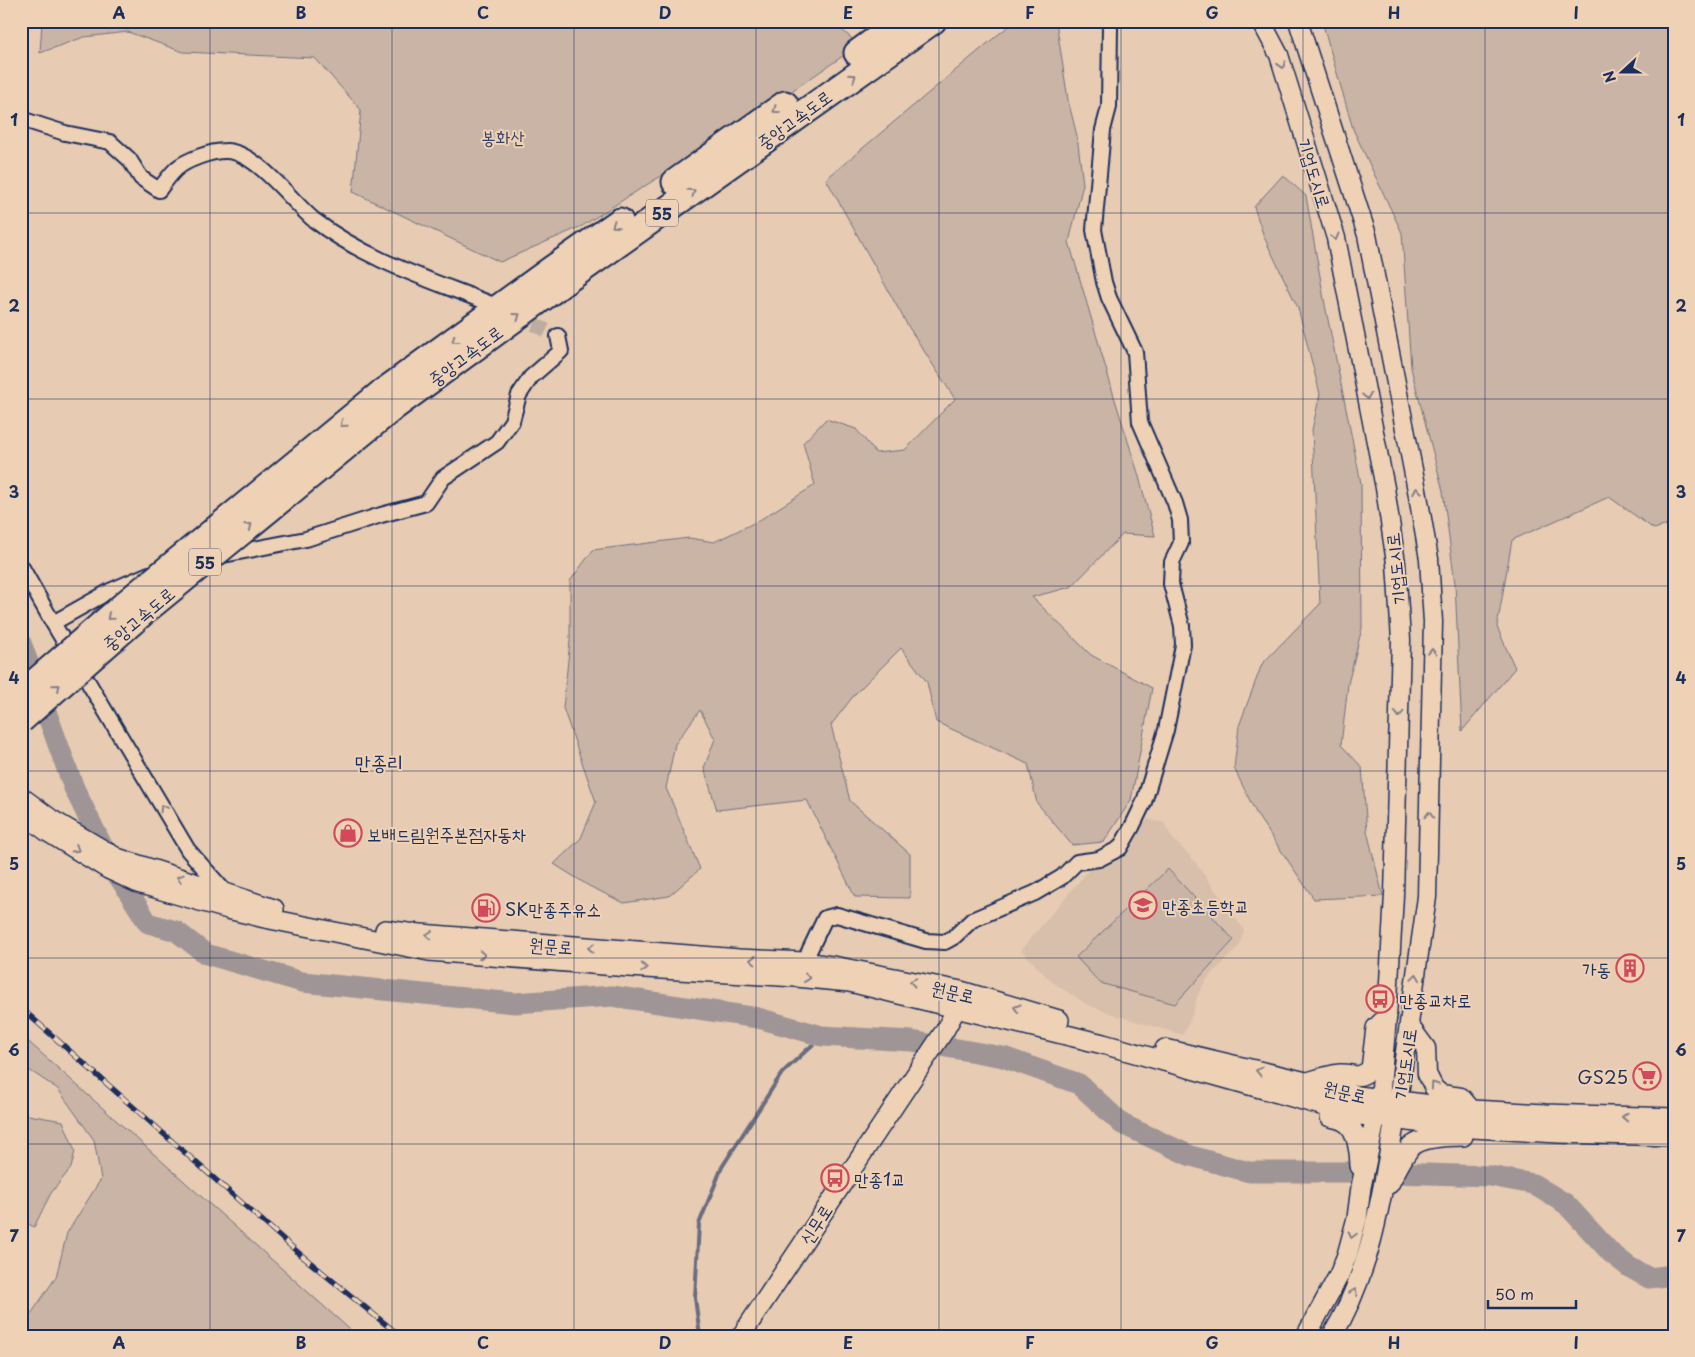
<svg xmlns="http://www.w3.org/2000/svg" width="1695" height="1357" viewBox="0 0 1695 1357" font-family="'Playpen Sans','Poor Story',sans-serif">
	<rect width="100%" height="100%" fill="#e7cbb2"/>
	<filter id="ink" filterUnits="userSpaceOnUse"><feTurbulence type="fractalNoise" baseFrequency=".02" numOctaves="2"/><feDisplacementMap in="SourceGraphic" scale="10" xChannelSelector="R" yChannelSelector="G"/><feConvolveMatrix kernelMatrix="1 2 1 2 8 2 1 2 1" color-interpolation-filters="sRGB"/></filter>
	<g filter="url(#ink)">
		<!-- built -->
		<path fill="#d8bfac" d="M1148 819 1164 823 1173 839 1192 858 1244 930 1239 946 1207 979 1198 994 1192 1015 1183 1035 1118 1016 1088 1005 1052 982 1021 950 1092 866 1126 845Z"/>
		<!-- green -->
		<path fill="#c9b4a6" stroke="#727282" d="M42 21H832L859 45 758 114 582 226 500 262 353 192 361 110 315 58 183 52 128 32 84 37 40 53Z
			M1016 21H1056L1068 100 1077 136 1083 184 1069 242 1116 403 1138 473 1155 536 1123 534 1071 587 1032 597 1091 655 1152 688 1131 800 1104 842 1072 845 1037 803 1028 764 936 722 927 682 901 648 855 694 831 725 850 801 910 854V898L855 897 807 800 717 810 704 768 715 739 700 710 675 744 666 788 700 869 669 896 624 903 589 886 554 864 581 838 596 802 563 708 570 641V581L593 550 689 538 714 542 758 521 815 485 803 443 826 419 856 429 876 453 905 450 955 399 908 326 826 179 1000 33Z
			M1322 21H1674V523L1654 529 1609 497 1512 540 1497 627 1515 668 1462 731 1455 584 1443 491 1411 368 1402 233 1353 129Z
			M1283 175 1306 196 1325 305 1361 483 1362 628 1348 684 1341 745 1362 767 1367 831 1383 896 1314 899 1257 815 1234 768 1239 726 1262 664 1320 604 1312 430 1320 394 1298 308 1264 237 1254 207Z
			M1168 869 1234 940 1175 1004 1100 983 1076 957Z
			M21 1035 357 1336H21V1315L29 1317 56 1277 67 1233 101 1179 94 1140 58 1089 23 1066 21 1062Z
			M21 1105 28 1115 63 1121 75 1151 71 1168 51 1193 34 1227 21 1220Z"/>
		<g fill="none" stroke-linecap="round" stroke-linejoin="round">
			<!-- stream -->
			<path stroke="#6b6c80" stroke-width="4" d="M700 1336 695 1298 699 1224 722 1167 782 1073 822 1036"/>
			<!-- river -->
			<path stroke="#a09596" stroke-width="21" d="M21 643 74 788 112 866 148 923 176 931 206 954 302 982 515 1003 612 996 758 1018 822 1036 912 1041 1003 1057 1079 1084 1122 1124 1191 1156 1249 1172H1363L1490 1176 1533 1184 1566 1204 1611 1253 1629 1267 1649 1278 1674 1275"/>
			<!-- minor-tunnel -->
			<path stroke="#beaca1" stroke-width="14" stroke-dasharray="14 7" stroke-linecap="butt" d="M515 315 558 336"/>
			<!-- minor casing -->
			<g stroke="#1b2f5e" stroke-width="18">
				<path id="minor" d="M21 119 65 133 110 142 129 159 141 178 159 190C164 183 170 175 176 169 186 160 211 151 225 151 255 150 292 202 314 220 366 260 431 280 491 304
					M218 556 306 539 381 515 426 503 443 478 497 442 512 421 519 395 531 377 561 351 558 336
					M21 566 53 623 188 850 226 893
					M53 623 110 591 149 574
					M804 962 825 918 837 915 926 941 945 942 954 937 972 920 1035 893 1062 877 1077 862 1099 859 1120 848 1132 827 1144 802 1166 730 1183 645 1182 626 1171 584 1172 562 1181 543 1180 520 1175 503 1140 422 1135 352 1109 298 1104 282 1094 230 1103 130 1109 107 1110 26 1109 21"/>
			</g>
			<!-- tertiary casing -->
			<g stroke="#1b2f5e" stroke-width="21">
				<path id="tertiary" d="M1261 21 1279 55 1336 238 1385 488 1396 563 1401 640 1394 895 1387 1017 1380 1099
					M1298 21 1367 235 1417 490 1429 559 1433 622 1427 897 1398 1101
					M1409 1025 1426 1048 1427 1074 1434 1088 1441 1094 1461 1097 1472 1110
					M741 1336 945 1030 957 1008"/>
			</g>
			<!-- secondary casing -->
			<g stroke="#1b2f5e" stroke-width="22">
				<path id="secondary" d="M21 797 52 820 117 858 274 909
					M21 812 48 832 108 869 138 883 228 909 265 918 429 951 629 967 796 977 850 982 1103 1044 1353 1114 1456 1127 1559 1133 1674 1136
					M385 930 408 933 739 959 804 962 838 967 961 991 1059 1020
					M1165 1049 1306 1082 1358 1096 1472 1110 1545 1114 1674 1118
					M1308 1082C1318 1079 1330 1075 1340 1074 1355 1073 1357 1081 1371 1069L1376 1028 1387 1017
					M1330 1117C1335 1118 1341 1119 1345 1122 1357 1128 1360 1154 1360 1166
					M1389 1184C1395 1173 1403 1155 1411 1147 1422 1137 1449 1136 1463 1136
					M1306 1336 1339 1275 1347 1255 1357 1218 1361 1187 1378 1106
					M1332 1336C1374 1267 1383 1186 1397 1108"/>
			</g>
			<!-- motorway casing -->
			<g stroke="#1b2f5e" stroke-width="29">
				<path id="motorway" d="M857 53 901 21
					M675 182 785 104
					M381 393 550 270 620 221
					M393 408 566 281 933 21"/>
			</g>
			<!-- minor -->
			<use href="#minor" stroke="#efd2b6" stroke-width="14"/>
			<!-- tertiary -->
			<use href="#tertiary" stroke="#efd2b6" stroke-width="18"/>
			<!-- secondary -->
			<use href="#secondary" stroke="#efd2b6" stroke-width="19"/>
			<!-- motorway -->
			<use href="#motorway" stroke="#efd2b6" stroke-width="25"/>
			<!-- rail casing -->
			<g stroke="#1b2f5e" stroke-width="5.5">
				<path id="rail" d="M21 1008 301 1255 400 1336"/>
			</g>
			<!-- rail -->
			<use href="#rail" stroke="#efd2b6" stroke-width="4" stroke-dasharray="11" stroke-linecap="butt"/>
			<!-- motorway-bridge casing -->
			<g stroke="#1b2f5e" stroke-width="29" stroke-linecap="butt">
				<path id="motorway-bridge" d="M21 694 127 602 381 393
					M21 720 145 611 393 408"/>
			</g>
			<!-- motorway-bridge -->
			<use href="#motorway-bridge" stroke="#efd2b6" stroke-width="25"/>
		</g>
		<!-- one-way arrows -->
		<defs><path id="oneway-chevron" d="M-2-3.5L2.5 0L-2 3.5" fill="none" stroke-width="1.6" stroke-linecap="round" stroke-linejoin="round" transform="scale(1.25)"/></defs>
		<g stroke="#85808a">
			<use href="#oneway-chevron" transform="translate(1282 65) rotate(73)"/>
			<use href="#oneway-chevron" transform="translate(853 77) rotate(-35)"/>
			<use href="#oneway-chevron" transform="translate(776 110) rotate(145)"/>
			<use href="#oneway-chevron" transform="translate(692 192) rotate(-35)"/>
			<use href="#oneway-chevron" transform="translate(615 225) rotate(145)"/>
			<use href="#oneway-chevron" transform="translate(1335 237) rotate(75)"/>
			<use href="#oneway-chevron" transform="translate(517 316) rotate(-36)"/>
			<use href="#oneway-chevron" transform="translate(455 340) rotate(144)"/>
			<use href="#oneway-chevron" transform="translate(1367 396) rotate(79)"/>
			<use href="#oneway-chevron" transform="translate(343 424) rotate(140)"/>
			<use href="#oneway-chevron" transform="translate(1417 491) rotate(-100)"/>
			<use href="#oneway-chevron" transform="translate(249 526) rotate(-39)"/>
			<use href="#oneway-chevron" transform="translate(110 617) rotate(139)"/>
			<use href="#oneway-chevron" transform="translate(1432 652) rotate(-89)"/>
			<use href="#oneway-chevron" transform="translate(57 687) rotate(-41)"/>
			<use href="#oneway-chevron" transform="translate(1399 714) rotate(92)"/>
			<use href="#oneway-chevron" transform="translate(163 808) rotate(-121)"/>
			<use href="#oneway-chevron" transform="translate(1429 815) rotate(-89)"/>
			<use href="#oneway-chevron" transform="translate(76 849) rotate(32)"/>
			<use href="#oneway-chevron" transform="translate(180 878) rotate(-162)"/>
			<use href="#oneway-chevron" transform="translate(429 935) rotate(-175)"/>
			<use href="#oneway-chevron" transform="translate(591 948) rotate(-176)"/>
			<use href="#oneway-chevron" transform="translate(482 955) rotate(5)"/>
			<use href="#oneway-chevron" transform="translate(753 960) rotate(-177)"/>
			<use href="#oneway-chevron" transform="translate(644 968) rotate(3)"/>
			<use href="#oneway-chevron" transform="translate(1416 977) rotate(-82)"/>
			<use href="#oneway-chevron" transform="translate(807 978) rotate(6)"/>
			<use href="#oneway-chevron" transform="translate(913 982) rotate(-169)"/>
			<use href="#oneway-chevron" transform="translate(1017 1008) rotate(-164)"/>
			<use href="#oneway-chevron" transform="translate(1259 1071) rotate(-167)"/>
			<use href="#oneway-chevron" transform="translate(1434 1085) rotate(-125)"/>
			<use href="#oneway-chevron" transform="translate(1625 1117) rotate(-178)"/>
			<use href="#oneway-chevron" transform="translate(1352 1235) rotate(105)"/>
			<use href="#oneway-chevron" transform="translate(1354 1292) rotate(-69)"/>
		</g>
	</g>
	<!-- grid -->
	<path fill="none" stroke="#1b2f5e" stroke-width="1" stroke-opacity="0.55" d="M210 21V1336M392 21V1336M574 21V1336M756 21V1336M939 21V1336M1121 21V1336M1303 21V1336M1485 21V1336M21 213H1674M21 399H1674M21 586H1674M21 771H1674M21 958H1674M21 1144H1674"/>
	<!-- icons -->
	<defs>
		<g id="shop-ring" transform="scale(1.4375)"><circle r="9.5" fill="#efd2b6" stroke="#d1495b" stroke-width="1.5"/><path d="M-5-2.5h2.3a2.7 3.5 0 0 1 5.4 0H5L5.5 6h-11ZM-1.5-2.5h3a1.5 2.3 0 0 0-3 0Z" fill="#d1495b"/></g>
		<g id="school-ring" transform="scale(1.4375)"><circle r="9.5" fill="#efd2b6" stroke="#d1495b" stroke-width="1.5"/><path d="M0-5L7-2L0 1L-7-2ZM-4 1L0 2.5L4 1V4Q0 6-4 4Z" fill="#d1495b"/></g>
		<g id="fuel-ring" transform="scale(1.4375)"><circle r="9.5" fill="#efd2b6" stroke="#d1495b" stroke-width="1.5"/><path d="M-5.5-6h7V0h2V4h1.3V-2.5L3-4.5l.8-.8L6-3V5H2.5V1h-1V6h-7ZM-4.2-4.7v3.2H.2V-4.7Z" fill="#d1495b"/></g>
		<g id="building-ring" transform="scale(1.4375)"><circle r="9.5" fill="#efd2b6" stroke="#d1495b" stroke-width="1.5"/><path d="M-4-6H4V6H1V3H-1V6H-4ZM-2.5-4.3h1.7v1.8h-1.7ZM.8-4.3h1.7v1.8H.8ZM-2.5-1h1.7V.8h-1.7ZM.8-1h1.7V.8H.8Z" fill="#d1495b"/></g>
		<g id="bus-ring" transform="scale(1.4375)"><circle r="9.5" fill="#efd2b6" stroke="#d1495b" stroke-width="1.5"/><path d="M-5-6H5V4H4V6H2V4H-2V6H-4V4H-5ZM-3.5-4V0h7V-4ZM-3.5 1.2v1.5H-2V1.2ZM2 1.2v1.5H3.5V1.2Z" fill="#d1495b"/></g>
		<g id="supermarket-ring" transform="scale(1.4375)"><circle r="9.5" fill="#efd2b6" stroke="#d1495b" stroke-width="1.5"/><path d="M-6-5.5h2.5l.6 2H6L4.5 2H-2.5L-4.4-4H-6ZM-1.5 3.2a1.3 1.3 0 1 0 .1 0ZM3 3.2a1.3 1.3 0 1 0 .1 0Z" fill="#d1495b"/></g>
	</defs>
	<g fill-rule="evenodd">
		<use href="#shop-ring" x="348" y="833"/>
		<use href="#school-ring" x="1143" y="905"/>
		<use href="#fuel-ring" x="486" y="908"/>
		<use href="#building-ring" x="1630" y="968"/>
		<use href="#bus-ring" x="1380" y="999"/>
		<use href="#supermarket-ring" x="1647" y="1076"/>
		<use href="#bus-ring" x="835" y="1178"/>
	</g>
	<g text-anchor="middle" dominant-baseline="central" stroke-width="4" stroke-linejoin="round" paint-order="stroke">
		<!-- shield labels -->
		<g fill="#efd2b6" stroke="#5b6078" stroke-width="1">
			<rect x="646" y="199.5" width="32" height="27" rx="4"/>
			<rect x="189" y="548.5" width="32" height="27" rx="4"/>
		</g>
		<g font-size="16" font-weight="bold" fill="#1b2f5e">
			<text x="662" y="213">55</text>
			<text x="205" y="562">55</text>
		</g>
		<!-- street labels -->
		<g font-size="18" fill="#1b2f5e" stroke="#efd2b6">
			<text transform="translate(794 119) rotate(-36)">중앙고속도로</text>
			<text transform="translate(1315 173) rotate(73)">기업도시로</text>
			<text transform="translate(465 355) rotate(-37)">중앙고속도로</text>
			<text transform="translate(1395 569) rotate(-96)">기업도시로</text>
			<text transform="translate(138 618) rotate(-40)">중앙고속도로</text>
			<text transform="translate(551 945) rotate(4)">원문로</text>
			<text transform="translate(953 991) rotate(13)">원문로</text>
			<text transform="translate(1404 1064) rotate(-82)">기업도시로</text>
			<text transform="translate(1345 1091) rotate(13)">원문로</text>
			<text transform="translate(815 1224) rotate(-57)">신무로</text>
		</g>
		<!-- park labels -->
		<g font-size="18" fill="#354369" stroke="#efd2b6">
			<text x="503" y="136">봉화산</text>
		</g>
		<!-- poi labels -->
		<g font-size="18" fill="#1b2f5e" stroke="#efd2b6" text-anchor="start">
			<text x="367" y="833">보배드림원주본점자동차</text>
			<text x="1162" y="905">만종초등학교</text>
			<text x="505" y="908">SK만종주유소</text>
			<text x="1611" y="968" text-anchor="end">가동</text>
			<text x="1399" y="999">만종교차로</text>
			<text x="1628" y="1076" text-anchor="end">GS25</text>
			<text x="854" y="1178">만종1교</text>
		</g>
		<!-- quarter labels -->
		<g font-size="20" fill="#1b2f5e" stroke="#efd2b6">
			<text x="379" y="762">만종리</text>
		</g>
	</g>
	<!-- margin -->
	<rect width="1695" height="1357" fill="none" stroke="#efd2b6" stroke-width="55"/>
	<!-- north arrow -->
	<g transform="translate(1622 72) rotate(249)" stroke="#efd2b6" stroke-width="4" paint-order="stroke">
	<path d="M0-4L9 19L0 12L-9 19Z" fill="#1b2f5e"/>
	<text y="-8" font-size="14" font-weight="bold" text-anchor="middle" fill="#1b2f5e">N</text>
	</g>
	<!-- scale -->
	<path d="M1488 1300v8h88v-8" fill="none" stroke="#1b2f5e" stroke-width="2.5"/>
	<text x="1495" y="1300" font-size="15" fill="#1b2f5e" stroke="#efd2b6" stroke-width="4" paint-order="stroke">50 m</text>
	<rect x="28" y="28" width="1640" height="1302" fill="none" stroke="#1b2f5e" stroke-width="2"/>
	<g font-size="16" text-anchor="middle" font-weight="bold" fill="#1b2f5e">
		<text x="119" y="19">A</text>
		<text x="301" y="19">B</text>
		<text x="483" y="19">C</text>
		<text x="665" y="19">D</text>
		<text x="848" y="19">E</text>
		<text x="1030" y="19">F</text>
		<text x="1212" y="19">G</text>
		<text x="1394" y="19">H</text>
		<text x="1576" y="19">I</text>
		<text x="14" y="126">1</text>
		<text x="1681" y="126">1</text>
		<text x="14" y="312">2</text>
		<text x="1681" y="312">2</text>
		<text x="14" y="498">3</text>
		<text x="1681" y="498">3</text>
		<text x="14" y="684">4</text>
		<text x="1681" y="684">4</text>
		<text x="14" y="870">5</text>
		<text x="1681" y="870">5</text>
		<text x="14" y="1056">6</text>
		<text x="1681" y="1056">6</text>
		<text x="14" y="1242">7</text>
		<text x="1681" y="1242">7</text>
		<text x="119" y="1349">A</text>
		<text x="301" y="1349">B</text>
		<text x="483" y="1349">C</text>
		<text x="665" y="1349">D</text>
		<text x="848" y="1349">E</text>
		<text x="1030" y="1349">F</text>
		<text x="1212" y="1349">G</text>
		<text x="1394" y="1349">H</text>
		<text x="1576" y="1349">I</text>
	</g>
</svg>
